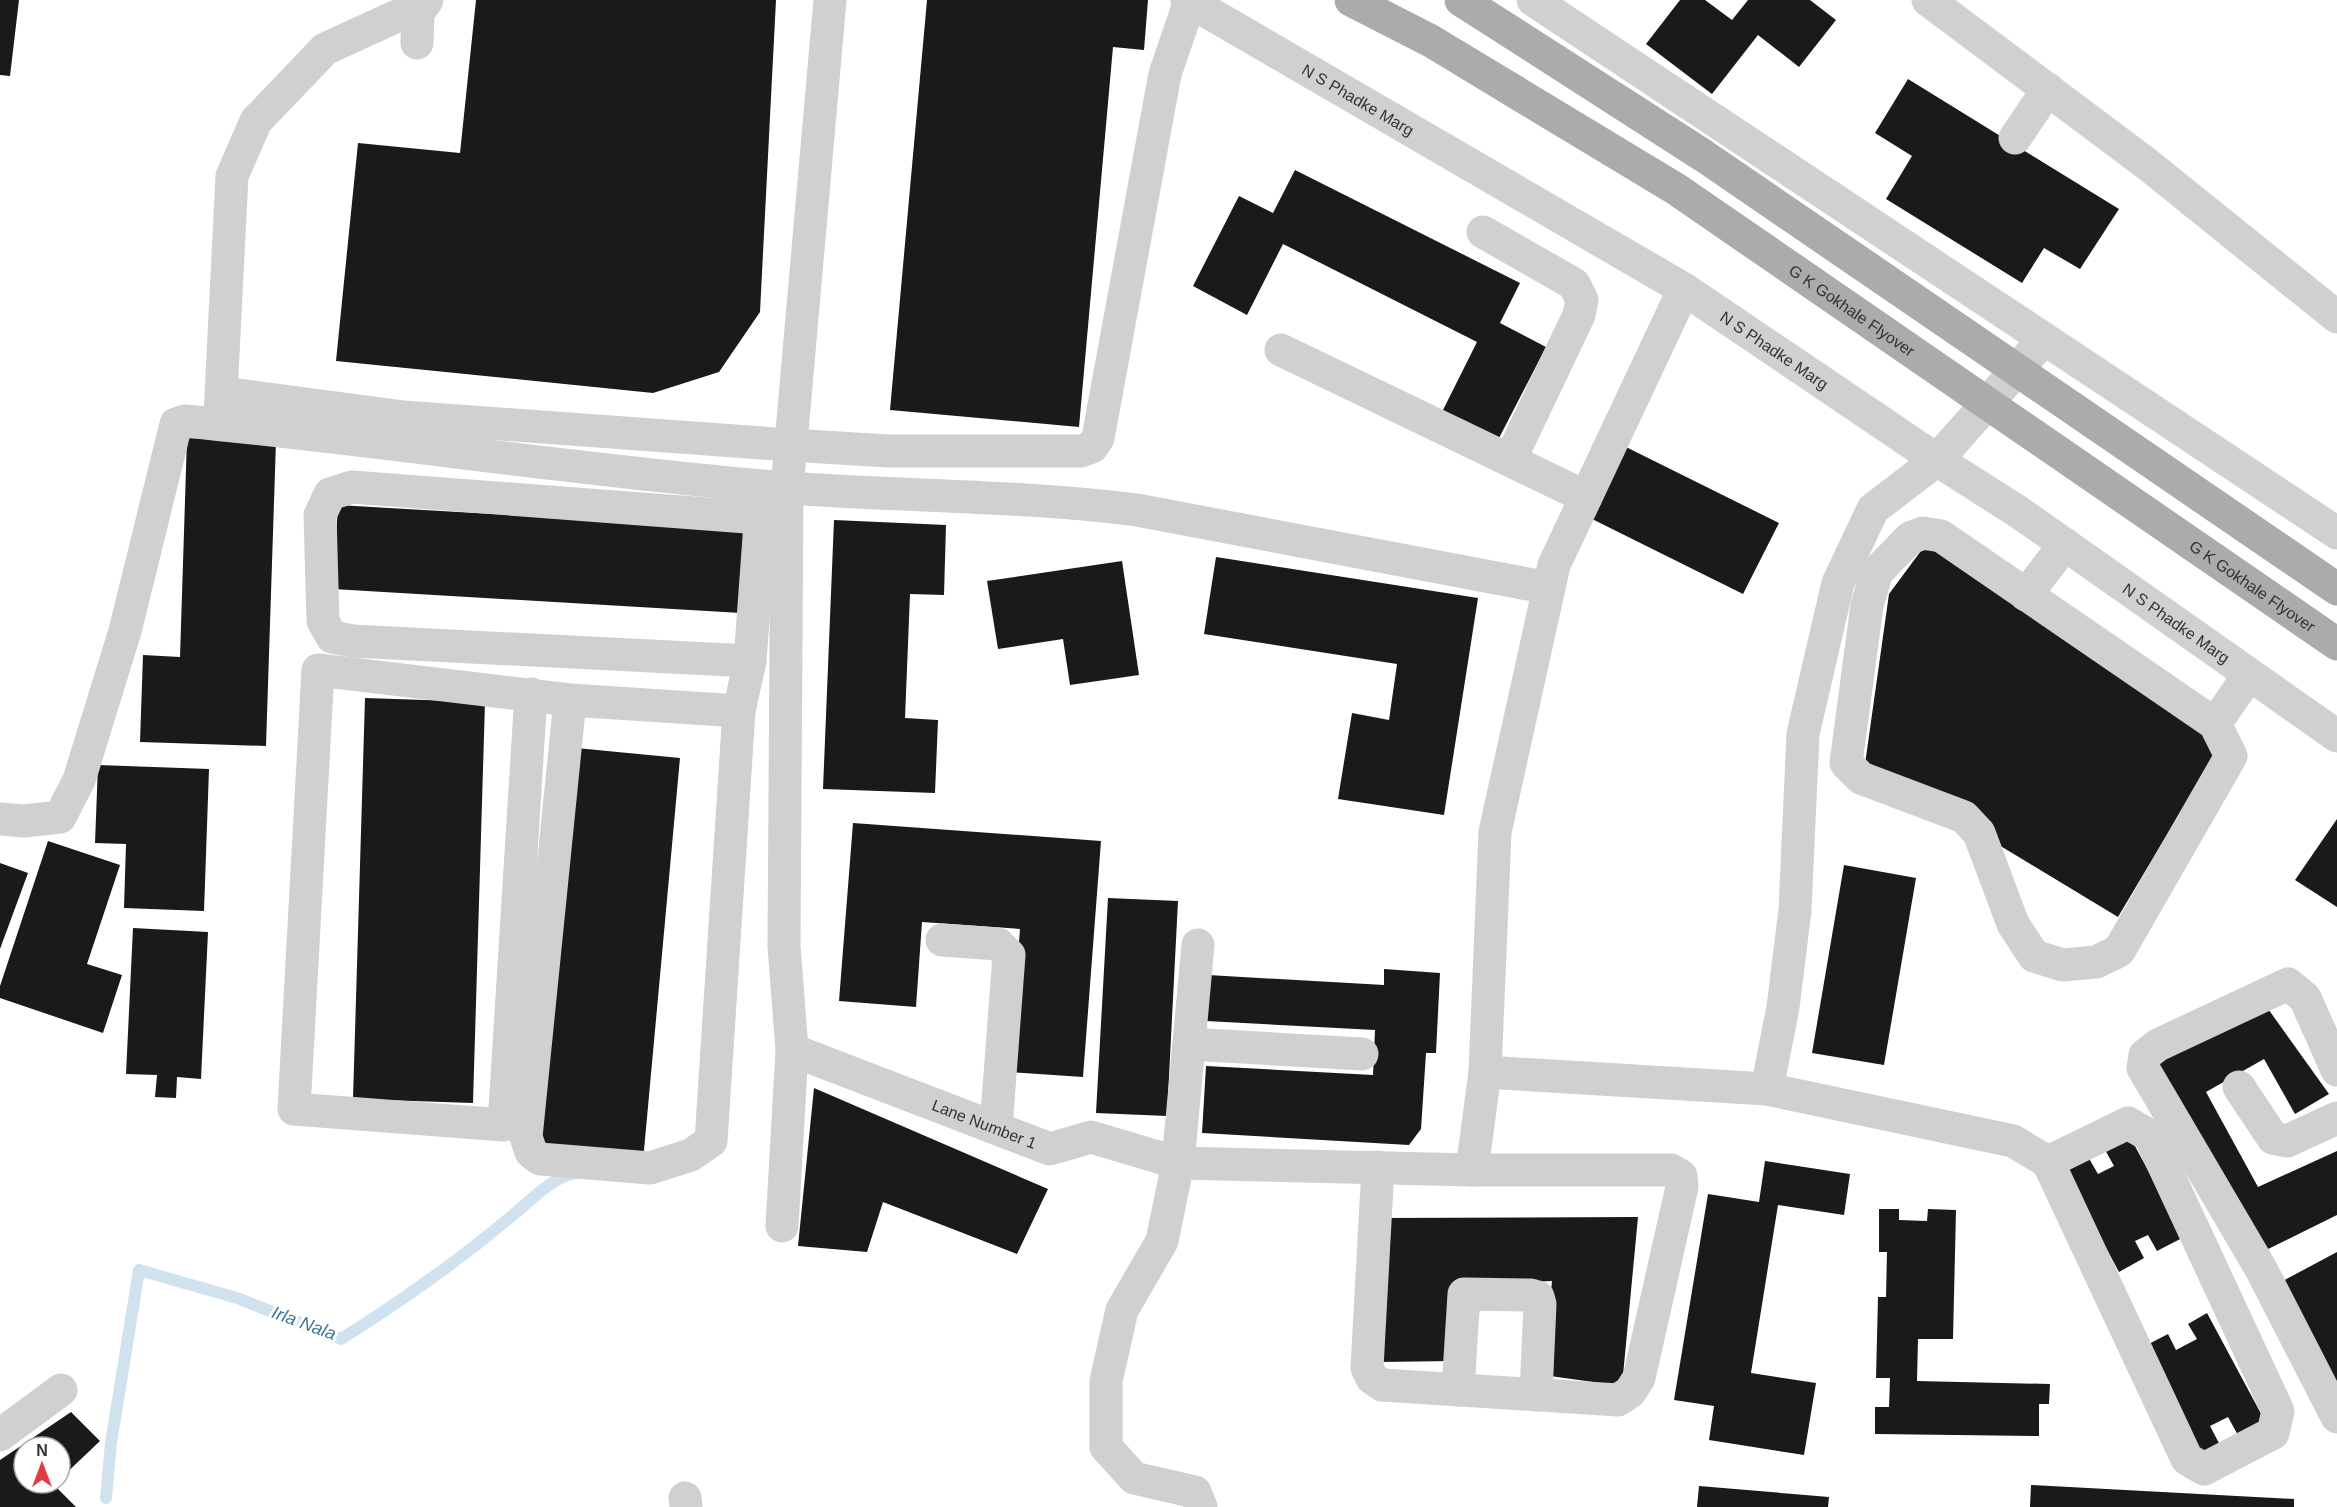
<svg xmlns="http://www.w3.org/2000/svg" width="2337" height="1507" viewBox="0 0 2337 1507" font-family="Helvetica,sans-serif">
	<rect width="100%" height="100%" fill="#fff"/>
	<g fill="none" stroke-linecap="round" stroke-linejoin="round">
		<!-- stream -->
		<path stroke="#cfe2ee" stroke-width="12" d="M106 1498 111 1443 139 1270 237 1298 341 1339C408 1297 467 1255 527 1203 539 1192 562 1173 578 1173"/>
	</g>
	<!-- building -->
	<path fill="#1a1a1a" d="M0 0H19L10 76 0 75Z
		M476 0H776L760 312 719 372 653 393 336 361 358 143 460 153Z
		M927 0H1148L1144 50 1113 47 1079 427 890 410Z
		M1680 0H1705L1732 20 1748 0H1810L1836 20 1799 67 1758 35 1712 94 1646 44Z
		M1908 79 2119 209 2080 269 2044 248 2022 283 1886 199 1912 156 1875 133Z
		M1295 170 1520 283 1500 323 1546 347 1498 440 1442 412 1477 342 1283 244 1247 315 1193 286 1239 196 1273 213Z
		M187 438 276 441 266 746 140 742 143 655 180 657Z
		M1626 447 1779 523 1743 594 1590 518Z
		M338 505 746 529 741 613 333 589Z
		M834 520 946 525 944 595 910 594 905 718 938 720 935 793 823 789Z
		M1929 540 2225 737 2118 917 1865 764 1889 594Z
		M1216 557 1478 598 1444 815 1338 799 1352 713 1389 720 1397 664 1204 634Z
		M1122 561 1139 675 1070 685 1063 639 998 649 987 581Z
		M365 698 485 702 473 1103 353 1099Z
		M576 748 680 758 643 1161 539 1151Z
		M98 765 209 769 204 911 124 908 126 844 95 843Z
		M2337 819V907L2295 880Z
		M853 823 1101 841 1083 1077 1009 1072 1020 929 922 922 916 1007 839 1001Z
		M48 841 120 865 87 964 122 975 103 1033 0 998V986Z
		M0 863 28 873 0 949Z
		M1844 865 1916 878 1884 1065 1812 1053Z
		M1108 898 1178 901 1167 1116 1096 1113Z
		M133 928 208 932 201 1079 177 1077 176 1098 155 1097 157 1075 126 1074Z
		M1384 969 1440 973 1436 1053H1426L1421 1129 1409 1145 1202 1133 1206 1066 1373 1075 1375 1030 1206 1021 1208 975 1384 985Z
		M2266 1006 2329 1094 2295 1114 2264 1059 2206 1092 2258 1187 2337 1151V1215L2264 1251 2151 1061Z
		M814 1088 1048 1189 1017 1254 883 1202 867 1252 798 1246Z
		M2129 1135 2184 1237 2157 1251 2148 1235 2135 1241 2144 1258 2119 1272 2063 1168 2087 1155 2098 1174 2114 1166 2104 1148Z
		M1765 1161 1850 1174 1844 1215 1778 1205 1751 1373 1816 1383 1804 1455 1709 1440 1714 1406 1674 1400 1708 1194 1759 1202Z
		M1879 1209H1899V1220L1927 1221 1928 1209 1956 1210 1953 1339H1918L1917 1381 2050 1384 2049 1404H2039V1436L1875 1434V1407H1889L1890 1378H1876L1878 1297H1886L1887 1252H1879Z
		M1638 1217 1622 1386 1543 1375 1552 1281 1455 1285 1454 1361 1379 1362 1382 1218Z
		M2337 1252V1398L2279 1283Z
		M2207 1313 2266 1423 2239 1437 2228 1417 2210 1426 2221 1447 2201 1457 2143 1347 2168 1334 2176 1350 2197 1339 2188 1324Z
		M71 1412 100 1441 60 1479V1447H24V1483H56L54 1485 76 1507H0V1460Z
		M2031 1485 2294 1499V1507H2030Z
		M1699 1486 1829 1497 1828 1507H1697Z"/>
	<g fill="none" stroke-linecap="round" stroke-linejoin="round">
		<!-- minor -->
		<g stroke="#d0d0d0" stroke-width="33">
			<path id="s1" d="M1187 0 1684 289 1937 460 2020 513 2337 736"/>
			<path d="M1533 0 2337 533"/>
			<path d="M1928 0 2147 164 2337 317"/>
			<path d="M417 43 418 13 427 0"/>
			<path d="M2015 138 2048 89"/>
			<path d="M1483 232 1574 284 1582 300 1579 315 1510 460"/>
			<path d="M2044 339 1937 460 1873 509 1838 583 1803 734 1795 910 1783 1007 1767 1089 2013 1141 2048 1162 2187 1459 2204 1469 2273 1433 2278 1411 2150 1136 2128 1123 2048 1162"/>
			<path d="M1281 350 1586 497"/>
			<path d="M222 393 404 417 790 445 888 451H1081L1092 447 1098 438 1165 74 1190 1"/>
			<path d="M220 415 232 176 256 121 325 49 397 16 418 13"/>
			<path d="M2026 595 2065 544"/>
			<path d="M750 661 353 641 332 637 323 621 320 515 330 494 352 487 760 518"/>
			<path d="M531 694 504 1125 294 1109 318 670 570 700 739 711 711 1141 691 1155 650 1168 540 1159 531 1152 526 1137 570 700"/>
			<path d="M739 711 750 661 762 496"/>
			<path d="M2215 724 1941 536 1923 533 1910 538 1877 572 1867 605 1846 763 1861 778 1964 817 1979 833 2013 924 2034 956 2063 965 2096 962 2119 951 2231 756 2215 724 2248 676"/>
			<path d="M0 819 24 821 60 817 79 780 125 631 176 424 185 421C378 440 570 469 763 486 888 497 1013 494 1137 510L1549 588"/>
			<path d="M942 940 998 944 1009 955 996 1128"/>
			<path d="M1198 945 1178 1163 1162 1241 1122 1310 1106 1381V1447L1134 1478 1195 1492 1201 1507"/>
			<path d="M1189 1044 1362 1054"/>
			<path id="s2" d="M792 1050 1050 1149 1091 1137 1178 1163 1472 1170 1485 1072 1495 832 1554 565 1684 289"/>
			<path d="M2337 1070 2305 998 2288 984 2158 1045 2145 1055 2143 1068 2261 1269 2337 1417"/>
			<path d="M1485 1072 1767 1089"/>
			<path d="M2239 1087 2273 1138 2287 1141 2337 1118"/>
			<path d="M1378 1167 1367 1368 1372 1378 1382 1385 1618 1400 1630 1392 1639 1378 1682 1187 1681 1176 1671 1170H1472"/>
			<path d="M782 1226 792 1050 784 946 787 488 830 0"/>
			<path d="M1458 1390 1464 1294 1531 1295 1538 1297 1540 1304 1536 1395"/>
			<path d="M0 1435 61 1390"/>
			<path d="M685 1498 686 1507"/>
		</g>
		<!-- major-bridge -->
		<g stroke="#ababab" stroke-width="33">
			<path id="s3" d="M1351 0 1431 41 1676 189 2337 644"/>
			<path d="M1461 0 1704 156 2337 589"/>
		</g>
	</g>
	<g text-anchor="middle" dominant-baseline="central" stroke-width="6" stroke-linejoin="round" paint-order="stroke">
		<!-- street labels -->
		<g font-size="16" fill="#333" stroke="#fff">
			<text stroke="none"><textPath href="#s1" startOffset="198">N S Phadke Marg</textPath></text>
			<text stroke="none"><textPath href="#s3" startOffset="590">G K Gokhale Flyover</textPath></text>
			<text stroke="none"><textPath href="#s1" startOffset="684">N S Phadke Marg</textPath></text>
			<text stroke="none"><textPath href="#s3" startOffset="1076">G K Gokhale Flyover</textPath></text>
			<text stroke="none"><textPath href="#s1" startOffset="1170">N S Phadke Marg</textPath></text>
			<text stroke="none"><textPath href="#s2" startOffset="206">Lane Number 1</textPath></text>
		</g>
		<!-- water labels -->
		<g font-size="18" font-style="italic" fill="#3f7597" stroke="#fff">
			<text transform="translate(304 1323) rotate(20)">Irla Nala</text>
		</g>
	</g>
	<!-- north arrow -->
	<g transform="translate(42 1465)"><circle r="28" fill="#ffffff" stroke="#adadad" stroke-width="1.5"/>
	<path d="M0-4.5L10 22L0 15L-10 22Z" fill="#e63946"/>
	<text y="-9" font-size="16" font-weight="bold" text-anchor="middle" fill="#333333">N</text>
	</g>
</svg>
